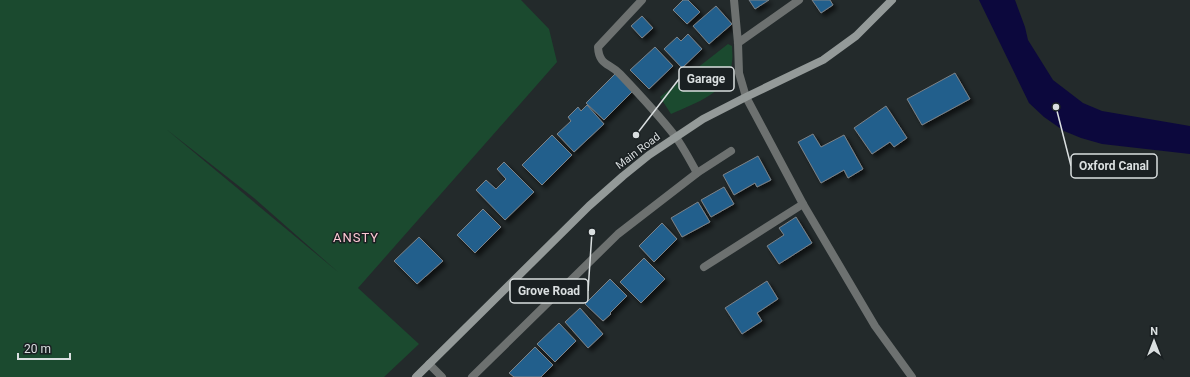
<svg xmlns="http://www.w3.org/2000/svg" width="1190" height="377" viewBox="0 0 1190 377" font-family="Roboto,sans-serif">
	<defs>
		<filter id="shadow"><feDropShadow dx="3.5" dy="3.5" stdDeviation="2" flood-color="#0009"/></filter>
	</defs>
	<rect width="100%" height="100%" fill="#232a2b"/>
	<!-- green -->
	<path fill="#1b4a2f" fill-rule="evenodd" d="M0 0H521L549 29 557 62 358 288 419 344 384 377H0ZM166 129 254 198 338 272Z
		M728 44 732 46C732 51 733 56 732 62 729 93 695 103 671 114L660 97Z"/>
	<!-- water -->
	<path fill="#0c083d" d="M979 0H1015L1025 27 1028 40 1053 80 1083 103 1102 111 1190 126V154L1102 144 1081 138 1064 131 1044 117 1029 103Z"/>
	<!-- building -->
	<path fill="#235e8c" stroke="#7d8388" filter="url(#shadow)" d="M683 0H688L700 12 687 24 673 10Z
		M749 0H769L755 9Z
		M812 0H830L833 5 821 13Z
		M716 6 732 24 709 44 693 26Z
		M642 16 653 28 642 38 631 26Z
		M688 34 702 49 682 68 664 49 677 37 681 41Z
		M655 47 673 66 649 89 630 70Z
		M955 73 970 99 922 125 907 99Z
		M615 74 633 91 604 120 586 103Z
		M587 105 604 124 574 152 557 134 571 121 568 117 578 107 581 111Z
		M886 106 907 138 894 147 890 142 872 154 854 128Z
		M813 134 821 147 844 135 863 169 848 178 844 170 821 183 798 142Z
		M552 135 572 155 542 185 522 165Z
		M758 156 771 180 757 187 755 183 734 195 723 175Z
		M504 162 534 192 505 220 476 190 486 180 496 189 506 179 497 169Z
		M724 187 734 204 711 217 701 200Z
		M698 202 710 222 682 237 671 218Z
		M483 209 501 227 475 253 457 235Z
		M796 217 812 243 779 264 767 246 784 235 779 228Z
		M662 223 677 239 654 262 639 246Z
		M419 237 443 261 417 284 394 261Z
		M644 258 665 279 641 303 620 282Z
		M610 279 627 296 610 313 611 314 603 321 585 304Z
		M767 281 778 299 757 313 762 321 742 334 725 308Z
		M580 308 603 334 588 348 565 322Z
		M559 323 576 341 555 362 537 344Z
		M535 347 553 365 541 377H514L509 373Z"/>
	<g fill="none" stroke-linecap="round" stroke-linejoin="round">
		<!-- lane -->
		<path stroke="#6d7170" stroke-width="8" d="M642 0 598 47C599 66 610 63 620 74 639 94 658 114 675 136 683 147 690 160 697 173
			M746 97 803 204 875 326 912 377"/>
		<!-- street -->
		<path stroke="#6d7170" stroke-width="8" d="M734 0 738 43 739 73 746 97
			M738 43 799 0
			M704 267 803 204
			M429 364 442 377
			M472 377 618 234 697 173 731 151"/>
		<!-- secondary -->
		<path stroke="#949a99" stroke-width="8" d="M416 377 589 206 623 176 649 155 703 119 746 97 823 60 856 36 892 0"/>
	</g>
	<g text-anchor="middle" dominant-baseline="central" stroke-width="3" stroke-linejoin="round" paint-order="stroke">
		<!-- street labels -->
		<g font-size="11" fill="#dadfe0" stroke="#1a2022">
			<text transform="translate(638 151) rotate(-37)">Main Road</text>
		</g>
		<!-- quarter labels -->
		<g font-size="13" letter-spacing="1" fill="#fcc9d3" stroke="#1a2022">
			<text x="356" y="237">ANSTY</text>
		</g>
	</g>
	<!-- callouts -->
	<path fill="none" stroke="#dadfe0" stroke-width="1.5" d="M636 135L679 79M1056 107L1071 166M592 232L588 291"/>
	<g fill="#dadfe0" stroke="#1a2022" stroke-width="1.5">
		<circle cx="636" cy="135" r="4"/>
		<circle cx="1056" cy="107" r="4"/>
		<circle cx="592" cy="232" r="4"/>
	</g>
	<g fill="#1a2022" stroke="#dadfe0" stroke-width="1.5">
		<rect x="679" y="67" width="55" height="24" rx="4"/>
		<rect x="1071" y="154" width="86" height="24" rx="4"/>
		<rect x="510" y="279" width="78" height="24" rx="4"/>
	</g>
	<g font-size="12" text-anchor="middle" font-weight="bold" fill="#dadfe0">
		<text x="706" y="83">Garage</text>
		<text x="1114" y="170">Oxford Canal</text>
		<text x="549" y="295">Grove Road</text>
	</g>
	<!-- north arrow -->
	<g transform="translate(1154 341)" stroke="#1a2022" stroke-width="3" paint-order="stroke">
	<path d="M0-3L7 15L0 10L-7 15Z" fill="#dadfe0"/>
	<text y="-6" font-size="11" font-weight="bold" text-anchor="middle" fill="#dadfe0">N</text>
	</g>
	<!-- scale -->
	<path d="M18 353v6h52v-6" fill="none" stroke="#dadfe0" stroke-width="2"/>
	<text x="24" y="353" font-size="12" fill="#dadfe0" stroke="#1a2022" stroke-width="3" paint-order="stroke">20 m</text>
</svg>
